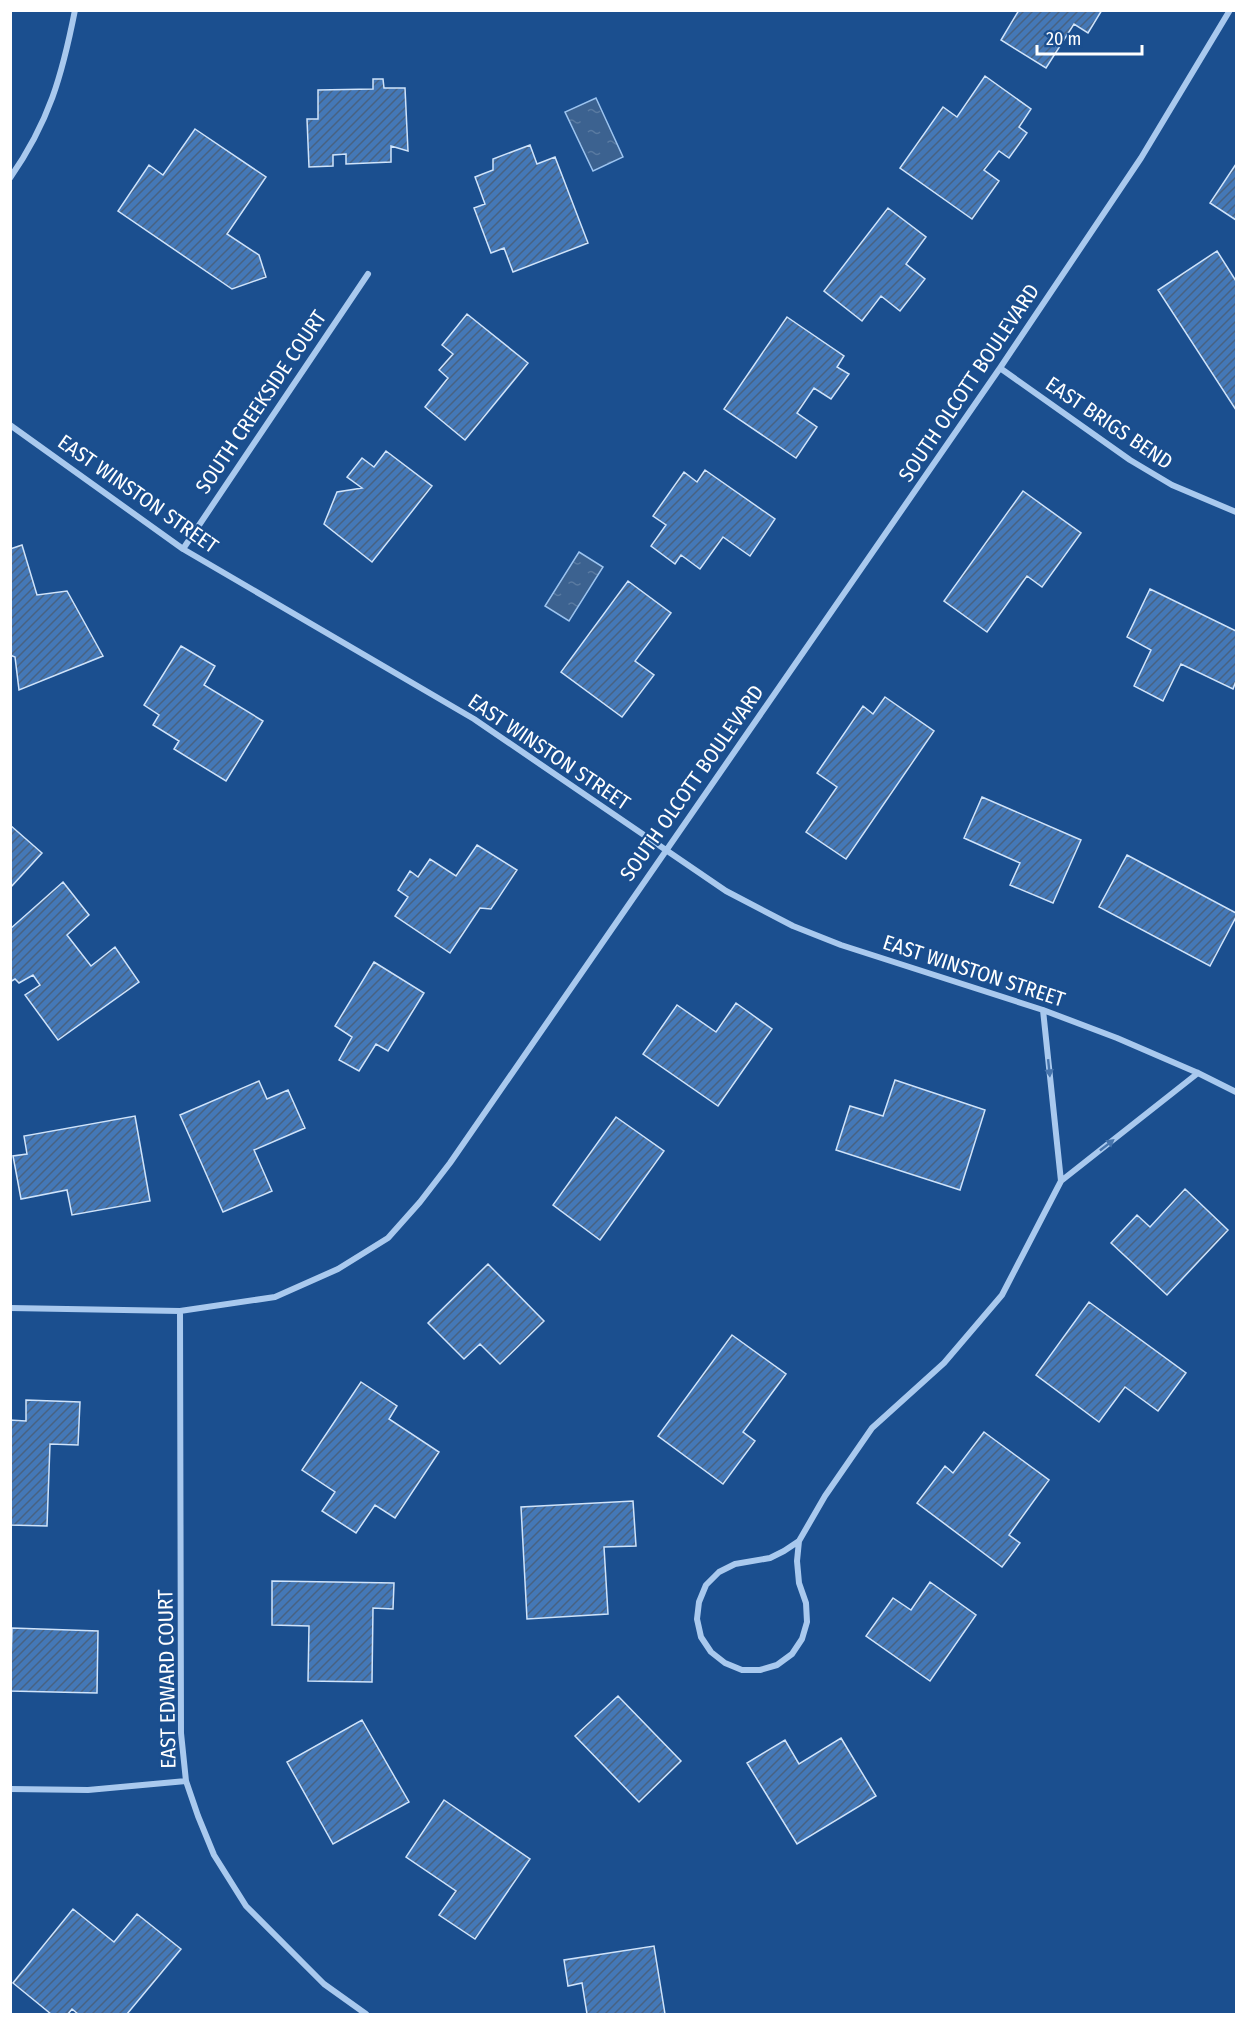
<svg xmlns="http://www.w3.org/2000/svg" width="1247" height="2025" viewBox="0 0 1247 2025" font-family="'Fira Sans Condensed',sans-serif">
	<defs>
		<pattern id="water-ripples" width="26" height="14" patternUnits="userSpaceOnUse" patternTransform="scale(1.5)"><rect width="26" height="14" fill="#3c6290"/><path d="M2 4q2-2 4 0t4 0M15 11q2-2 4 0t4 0" fill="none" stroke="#597aa1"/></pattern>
		<pattern id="building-hatch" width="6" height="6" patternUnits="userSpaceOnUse" patternTransform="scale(1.5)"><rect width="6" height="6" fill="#4478b7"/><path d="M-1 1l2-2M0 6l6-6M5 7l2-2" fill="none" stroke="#486282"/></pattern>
	</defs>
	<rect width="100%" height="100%" fill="#1b4f8f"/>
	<!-- water -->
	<path fill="url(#water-ripples)" stroke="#9cc4f0" stroke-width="1.5" d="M596 98 623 157 593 171 565 112Z
		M579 552 603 567 569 621 545 606Z"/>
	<!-- building -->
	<path fill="url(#building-hatch)" stroke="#cfe3fa" stroke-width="1.5" d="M1019 10H1102L1088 33 1074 24 1046 68 1001 40Z
		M985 76 1031 109 1019 127 1027 133 1009 158 999 151 984 170 999 181 972 219 900 168 943 107 957 117Z
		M373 79H383L384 88H405L408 151 391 146V162L346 164V154L333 155V166L309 167 307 119H318V90L373 89Z
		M195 129 266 177 227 234 259 255 266 277 232 289 118 211 149 165 163 175Z
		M530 145 537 164 555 157 588 243 513 272 504 248 491 253 474 208 485 204 475 177 493 170V159Z
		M1236 164V220L1210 203Z
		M888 208 926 237 906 264 925 279 900 311 881 296 862 321 824 291Z
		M1217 251 1236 281V410L1158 290Z
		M467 314 528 363 465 440 425 407 448 378 439 370 453 354 442 345Z
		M787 317 844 356 837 367 849 374 831 399 814 388 797 413 817 427 796 458 724 409Z
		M386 451 432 486 372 562 324 524 337 492 362 488 347 477 362 458 374 467Z
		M705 470 775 519 750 556 723 537 700 569 681 555 675 564 651 546 666 525 653 516 684 472 697 482Z
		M1023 491 1081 533 1042 587 1027 576 987 632 944 601Z
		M22 545 37 595 67 591 103 656 19 690 15 657 10 655V549Z
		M628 581 671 613 635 661 654 675 622 717 561 672Z
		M1150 589 1236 631V681L1233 689 1181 664 1163 701 1134 686 1151 650 1127 637Z
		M181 646 215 666 204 685 263 721 226 781 174 749 179 741 153 725 159 715 144 705Z
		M885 697 934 731 846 859 806 832 837 787 817 773 863 706 873 714Z
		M982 797 1081 840 1053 903 1010 885 1020 863 964 838Z
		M10 825 42 853 10 888Z
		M477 845 517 870 491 909 480 908 450 953 395 916 408 897 398 890 410 871 418 877 430 859 456 876Z
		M1127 855 1236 913V917L1210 966 1099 907Z
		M63 882 89 915 67 935 91 966 115 947 139 982 58 1040 25 995 40 985 33 975 19 983 15 979 10 982V929Z
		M374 962 424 993 388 1051 376 1044 359 1071 339 1060 352 1037 335 1026Z
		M736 1003 772 1029 718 1106 643 1054 677 1005 716 1032Z
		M895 1080 985 1110 960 1190 836 1150 850 1106 883 1116Z
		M259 1081 267 1099 288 1090 305 1128 254 1150 272 1191 223 1212 180 1115Z
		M135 1116 150 1201 72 1215 67 1190 21 1199 13 1156 27 1154 24 1136Z
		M616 1117 664 1151 600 1240 553 1205Z
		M1185 1189 1228 1230 1167 1295 1111 1243 1137 1215 1150 1227Z
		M488 1264 544 1321 500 1364 480 1344 464 1359 428 1323Z
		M1089 1302 1186 1373 1158 1411 1125 1387 1099 1422 1036 1375Z
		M732 1335 786 1374 743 1432 755 1441 723 1484 658 1436Z
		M361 1382 397 1406 389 1419 439 1452 395 1518 375 1505 356 1533 322 1511 335 1492 302 1470Z
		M26 1400 80 1402 78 1445 50 1444 47 1526 10 1525V1420L26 1421Z
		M984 1432 1049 1480 1009 1535 1020 1543 1002 1567 917 1503 945 1466 953 1473Z
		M633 1501 636 1546 604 1547 608 1614 527 1619 521 1507Z
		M272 1581 394 1583 393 1609 373 1608 372 1682 308 1681 309 1626 272 1625Z
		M930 1582 976 1615 930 1681 866 1636 893 1598 911 1610Z
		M12 1628 98 1631 97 1693 10 1691Z
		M618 1696 681 1761 639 1802 575 1736Z
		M362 1720 409 1802 333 1844 287 1762Z
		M841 1738 876 1796 797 1844 747 1763 785 1740 799 1764Z
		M444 1800 530 1859 475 1939 439 1915 456 1891 406 1857Z
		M73 1909 114 1942 137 1914 181 1949 127 2014H78L72 2009 68 2014H51L13 1983Z
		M654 1946 665 2014H587L582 1983 568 1986 564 1960Z"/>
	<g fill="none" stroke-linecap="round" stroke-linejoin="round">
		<!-- street -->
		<path stroke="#a9c9ee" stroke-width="6" d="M10 178C49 122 62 76 75 10
			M1000 368 1130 460 1172 485 1236 512
			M10 425 183 549 474 719 726 891 793 926 841 945 1043 1010 1117 1038 1198 1073 1236 1092
			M183 549 368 274
			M1043 1010 1061 1181
			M10 1308 180 1311 275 1297 338 1269 388 1238 420 1202 450 1163 1000 368 1141 158 1230 10
			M180 1311 181 1733 186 1781 198 1816 214 1855 246 1906 324 1984 366 2014
			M799 1541 797 1561 799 1583 806 1603 807 1622 802 1639 792 1654 777 1665 760 1670H742L725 1663 711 1652 701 1637 697 1619 699 1602 706 1585 719 1572 735 1564 770 1558 784 1551 799 1541 825 1496 872 1428 944 1363 1002 1295 1061 1181 1198 1073
			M10 1789 88 1790 186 1781"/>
	</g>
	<!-- one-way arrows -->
	<defs><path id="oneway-solid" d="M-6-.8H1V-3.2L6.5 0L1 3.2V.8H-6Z" transform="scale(1.5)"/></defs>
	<g fill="#4674ac">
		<use href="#oneway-solid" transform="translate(1049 1068) rotate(84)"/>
		<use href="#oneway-solid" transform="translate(1107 1145) rotate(-38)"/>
	</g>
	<g text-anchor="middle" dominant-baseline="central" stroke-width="4.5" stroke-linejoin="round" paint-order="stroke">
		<!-- street labels -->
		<g font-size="21" fill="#fff" stroke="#1b4f8f">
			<text transform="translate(969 383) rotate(-56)">SOUTH OLCOTT BOULEVARD</text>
			<text transform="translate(261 402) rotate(-56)">SOUTH CREEKSIDE COURT</text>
			<text transform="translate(1109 423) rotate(34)">EAST BRIGS BEND</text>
			<text transform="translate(138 494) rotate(35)">EAST WINSTON STREET</text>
			<text transform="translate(549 752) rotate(34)">EAST WINSTON STREET</text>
			<text transform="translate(692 783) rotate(-55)">SOUTH OLCOTT BOULEVARD</text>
			<text transform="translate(974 971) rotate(18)">EAST WINSTON STREET</text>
			<text transform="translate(167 1679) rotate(-91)">EAST EDWARD COURT</text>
		</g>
	</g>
	<!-- border -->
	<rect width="1247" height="2025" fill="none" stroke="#ffffff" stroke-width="24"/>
	<!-- scale -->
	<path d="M1037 45v9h105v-9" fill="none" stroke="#ffffff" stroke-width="3"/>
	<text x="1046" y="45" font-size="18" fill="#ffffff" stroke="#1b4f8f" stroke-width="4.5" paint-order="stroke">20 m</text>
</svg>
